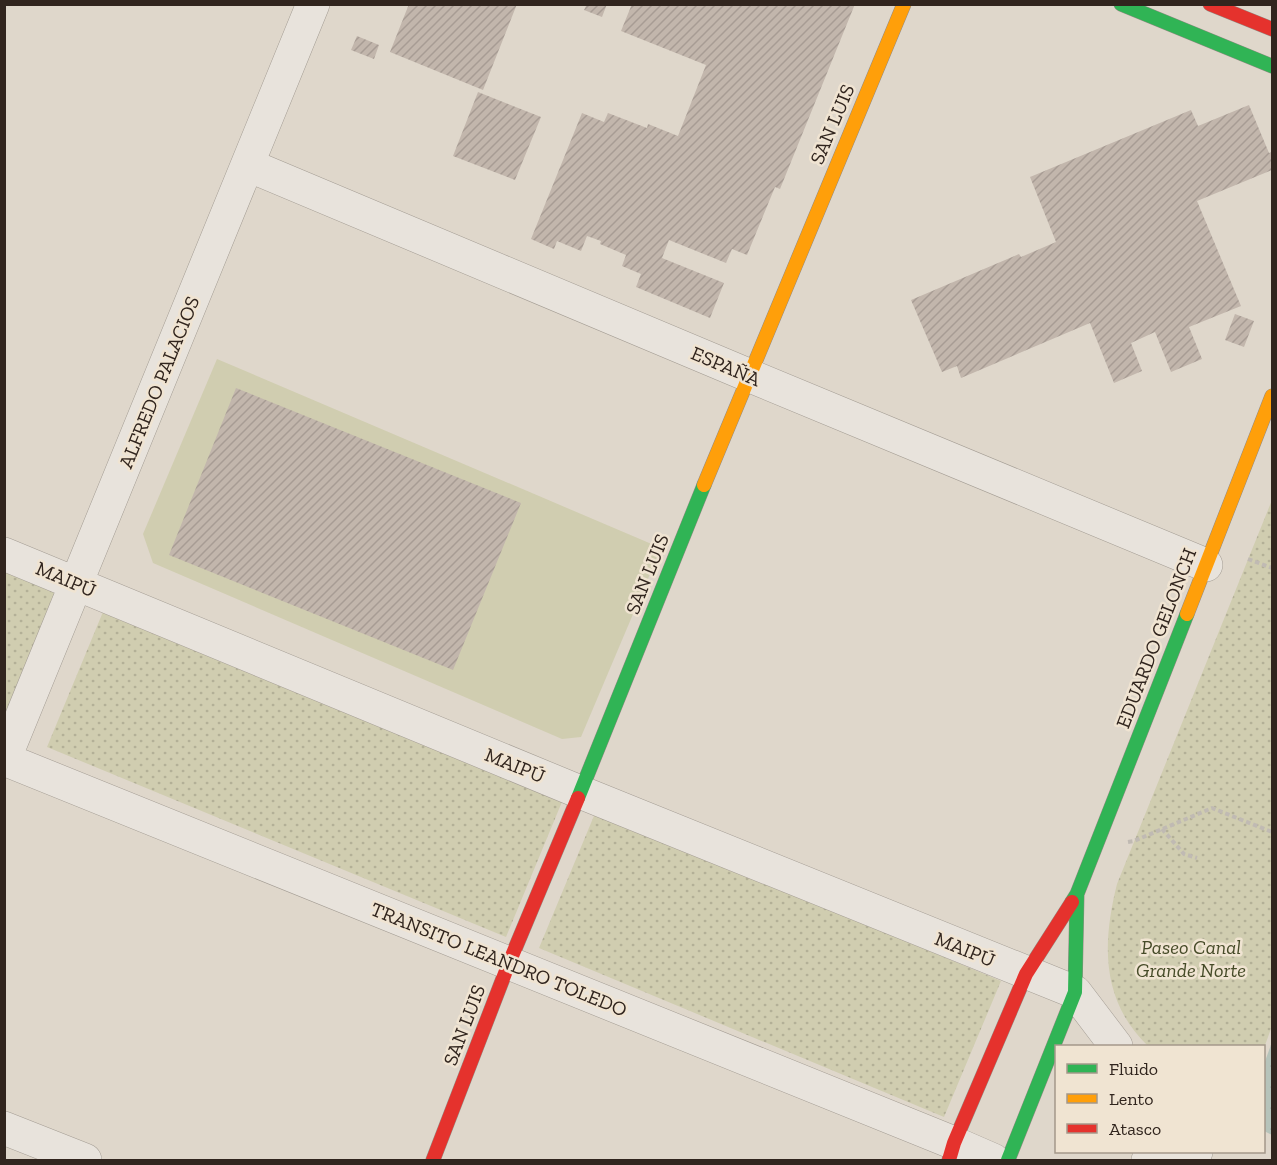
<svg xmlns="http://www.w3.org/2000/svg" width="1277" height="1165" viewBox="0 0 1277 1165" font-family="'Zilla Slab',serif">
	<defs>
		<pattern id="park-dots" width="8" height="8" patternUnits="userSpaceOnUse" patternTransform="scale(1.5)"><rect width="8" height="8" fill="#d0cdb0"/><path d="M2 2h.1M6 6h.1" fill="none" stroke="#b3b097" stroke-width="1.8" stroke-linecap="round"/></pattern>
		<pattern id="water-ripples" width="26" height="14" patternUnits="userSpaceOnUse" patternTransform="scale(1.5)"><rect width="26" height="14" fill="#b6c3ba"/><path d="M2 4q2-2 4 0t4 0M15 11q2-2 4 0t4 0" fill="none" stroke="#9da79f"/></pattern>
		<pattern id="building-hatch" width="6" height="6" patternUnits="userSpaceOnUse" patternTransform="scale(1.5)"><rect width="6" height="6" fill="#c2b6ac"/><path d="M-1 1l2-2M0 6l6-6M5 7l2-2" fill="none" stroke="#a79c94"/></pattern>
	</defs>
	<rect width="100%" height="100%" fill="#dfd7cb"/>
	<!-- grass -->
	<path fill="#d0cdb0" d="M217 359 661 548 581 737 562 739 153 563 143 534Z"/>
	<!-- park -->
	<path fill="url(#park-dots)" d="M1272 500V1026L1264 1048 1148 1046C1101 1001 1102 944 1117 884Z
		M4 556 48 574 57 598 4 719Z
		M105 607 564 797 506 937 47 747Z
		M596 811 1001 981 944 1117 539 948Z"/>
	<!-- water -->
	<path fill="url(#water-ripples)" d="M1272 1042V1135L1264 1131V1064Z"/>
	<!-- building -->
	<path fill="url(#building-hatch)" d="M409 4H517L483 90 390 52Z
		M587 4H607L602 17 584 10Z
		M632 4H855L780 189 775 187 747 255 732 249 726 263 669 240 662 258 724 283 710 318 636 287 641 274 622 266 626 255 600 244 601 241 587 236 581 251 557 241 554 249 531 239 582 113 604 122 608 113 647 128 648 124 678 136 706 65 621 31Z
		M357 36 379 45 374 59 351 50Z
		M478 92 541 117 515 180 453 156Z
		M1249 105 1269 153 1272 152V170L1197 201 1241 306 1189 327 1202 359 1171 372 1155 332 1131 343 1142 371 1114 383 1090 323 961 378 957 366 942 372 911 300 1019 254 1021 257 1056 242 1030 177 1191 110 1198 126Z
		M1235 314 1254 321 1244 347 1225 340Z
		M236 388 521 503 453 670 169 555Z"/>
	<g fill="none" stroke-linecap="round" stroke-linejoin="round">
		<!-- street casing -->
		<g stroke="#a49d94" stroke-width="34">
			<path id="street" d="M248 165 748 375 1206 565
				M4 554 580 792 1075 992 1116 1046
				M4 759 954 1143 993 1160
				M4 760 313 4
				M4 1128 85 1160
				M1148 1160 1196 1152"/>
		</g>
		<!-- fast casing -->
		<g stroke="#948c85" stroke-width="15">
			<path id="fast" d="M1121 4 1272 66
				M578 798 704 485
				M1072 902 1077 894 1187 614
				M1008 1160 1075 992 1077 894"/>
		</g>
		<!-- slow casing -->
		<g stroke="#948c85" stroke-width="15">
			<path id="slow" d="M704 485 904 4
				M1187 614 1272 396"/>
		</g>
		<!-- jam casing -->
		<g stroke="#948c85" stroke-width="15">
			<path id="jam" d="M1210 4 1272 29
				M433 1160 509 963 578 798
				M949 1160 954 1143 1026 974 1072 902"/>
		</g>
		<!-- path -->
		<path stroke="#c0bab3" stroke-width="4" stroke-dasharray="4.5 3" stroke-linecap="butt" d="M1248 559 1272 568
			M1162 829 1184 854 1197 858
			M1128 842 1134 841 1212 808 1272 832"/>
		<!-- street -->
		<use href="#street" stroke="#e8e3dc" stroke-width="33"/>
		<!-- fast -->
		<use href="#fast" stroke="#30b455" stroke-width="14"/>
		<!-- slow -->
		<use href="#slow" stroke="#ff9f0a" stroke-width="14"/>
		<!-- jam -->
		<use href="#jam" stroke="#e5322d" stroke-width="14"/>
	</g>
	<g text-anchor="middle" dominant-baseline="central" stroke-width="5" stroke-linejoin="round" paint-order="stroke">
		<!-- street labels -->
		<g font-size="20" fill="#31251e" stroke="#f0e4d2">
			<text transform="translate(832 124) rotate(-67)">SAN LUIS</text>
			<text transform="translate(726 366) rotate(23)">ESPAÑA</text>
			<text transform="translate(159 382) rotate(-68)">ALFREDO PALACIOS</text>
			<text transform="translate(647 574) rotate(-68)">SAN LUIS</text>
			<text transform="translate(66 579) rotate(23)">MAIPÚ</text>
			<text transform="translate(1156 638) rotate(-69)">EDUARDO GELONCH</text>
			<text transform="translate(515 765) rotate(22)">MAIPÚ</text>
			<text transform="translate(965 949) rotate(22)">MAIPÚ</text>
			<text transform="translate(499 959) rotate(22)">TRANSITO LEANDRO TOLEDO</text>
			<text transform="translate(464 1025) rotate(-69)">SAN LUIS</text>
		</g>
		<!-- park labels -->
		<g font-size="20" font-style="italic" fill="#464b28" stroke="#f0e4d2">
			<text x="1191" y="947">Paseo Canal<tspan x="1191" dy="23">Grande Norte</tspan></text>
		</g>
	</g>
	<!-- border -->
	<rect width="1277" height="1165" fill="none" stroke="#31251e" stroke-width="12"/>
	<!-- legend -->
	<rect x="1055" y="1045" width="210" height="108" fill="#f0e4d2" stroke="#a4988a" stroke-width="1.5"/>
	<rect x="1067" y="1064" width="30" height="9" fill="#30b455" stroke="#a4988a" stroke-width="1.5"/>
	<text x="1109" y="1075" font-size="18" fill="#31251e">Fluido</text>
	<rect x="1067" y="1094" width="30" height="9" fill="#ff9f0a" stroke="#a4988a" stroke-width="1.5"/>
	<text x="1109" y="1105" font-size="18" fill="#31251e">Lento</text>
	<rect x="1067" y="1124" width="30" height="9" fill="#e5322d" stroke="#a4988a" stroke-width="1.5"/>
	<text x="1109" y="1135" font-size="18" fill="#31251e">Atasco</text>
</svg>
